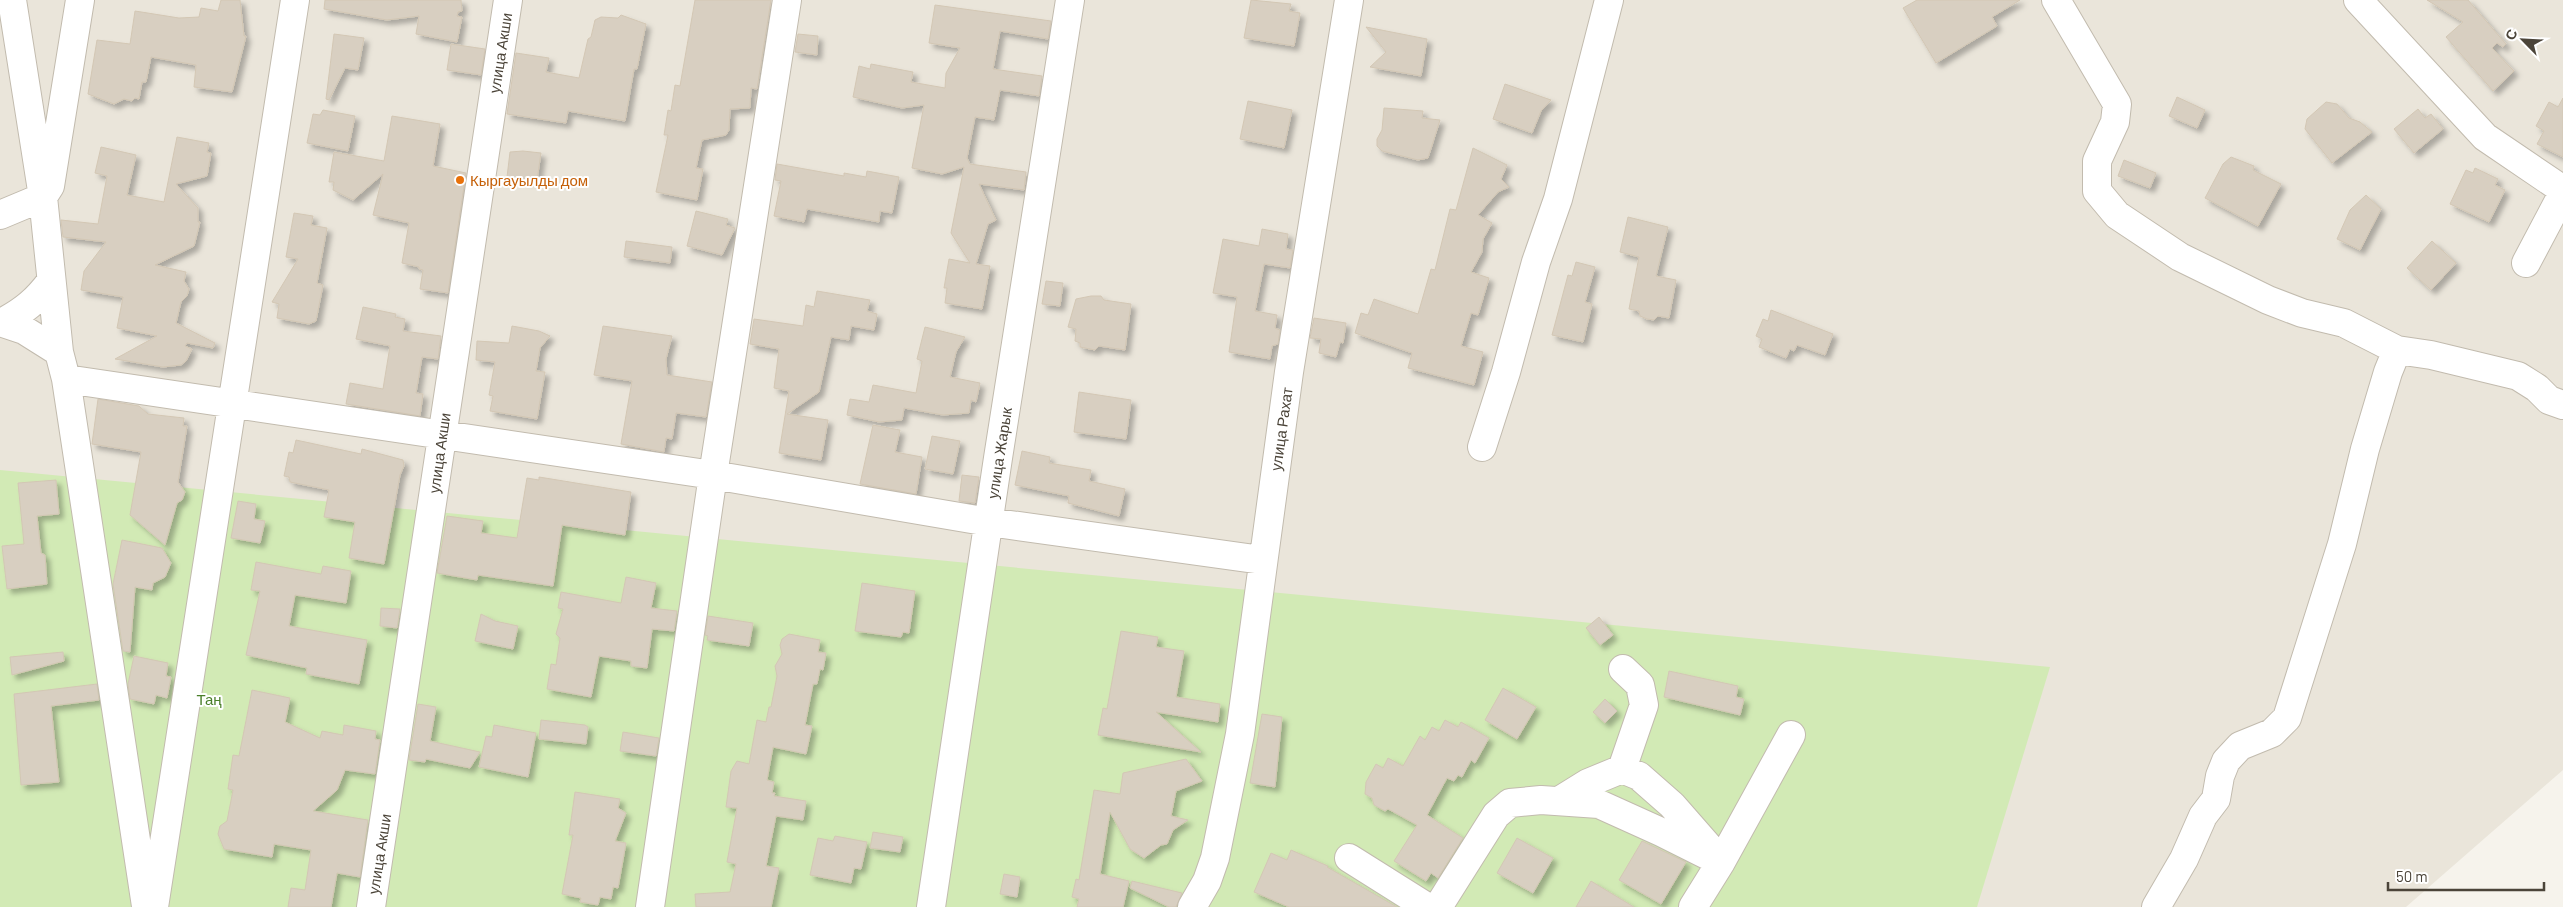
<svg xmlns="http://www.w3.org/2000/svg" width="2563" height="907" viewBox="0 0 2563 907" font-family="Barlow,sans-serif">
	<defs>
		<filter id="shadow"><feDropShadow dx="4.5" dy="4.5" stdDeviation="2.5" flood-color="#0004"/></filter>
	</defs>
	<rect width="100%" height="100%" fill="#f6f3ec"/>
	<!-- residential -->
	<path fill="#eae5da" d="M0 0H2563V770L2406 907H0Z"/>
	<!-- green -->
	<path fill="#d2eab5" d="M0 470 2050 667 1977 907H0Z"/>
	<!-- building -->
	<path fill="#d8cfc1" stroke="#d3c7b4" filter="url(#shadow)" d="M221 0H240L244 36H246L232 92 194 87 196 65 151 57 146 82H142L139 99 135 98 132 101 124 99 114 104 88 94 97 40 130 44 135 11 179 18 199 17 201 8 218 11Z
		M325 0H461L462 11 458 12 457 16 462 17 457 42 416 34 419 16 387 20 324 9Z
		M695 0H771L757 89 751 88 750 108 730 109 729 130 726 135 702 140 696 168 703 169 697 200 656 192 668 135H664L668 110 671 111 675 85 680 86Z
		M1251 0 1291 4 1289 11 1300 13 1294 46 1244 38Z
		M1917 0H2020L1992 17 1997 26 1936 63 1903 8Z
		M2427 0H2468L2506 44 2503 47 2497 43 2492 48 2514 71 2493 91 2446 37 2463 22Z
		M935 5 1051 21 1048 39 1000 31 993 69 1042 76 1039 96 1000 90 994 120 975 117 967 158 970 164 1026 172 1024 190 979 184 996 220 988 224 976 264 990 266 982 309 945 303 947 288H944L949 259 970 263 951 233 964 167 942 174 912 168 924 105 902 108 853 97 859 66 870 69 871 64 913 72 911 82 945 88 946 73 960 48 929 43Z
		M621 15 646 24 637 69H634L625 121 568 111 566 123 507 114 516 53 549 58 546 72 579 78 588 39 591 37 595 20 601 17 618 18Z
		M1366 27 1427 39 1421 76 1370 67 1386 52Z
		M334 34 364 38 358 70 345 68 329 100 326 99Z
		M798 34 818 36 817 55 795 52Z
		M451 44 485 49 481 75 447 70Z
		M1505 84 1551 100 1541 111 1532 133 1493 119Z
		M2177 97 2205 110 2197 128 2169 116Z
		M2563 98V157L2537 144 2544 131 2536 126 2549 102 2558 107Z
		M1248 101 1292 110 1284 148 1240 139Z
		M2326 102 2337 104 2349 118 2360 122 2372 132 2332 163 2305 129 2307 119Z
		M1384 108 1423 111 1422 118 1440 120 1428 158 1418 160 1382 151 1377 146V139L1382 130Z
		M2418 109 2425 118 2431 114 2443 129 2414 153 2394 129Z
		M323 110 355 116 348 151 307 143 313 114 320 115Z
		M392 116 440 124 433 166 466 173 448 293 420 289 423 270 419 269V267L402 263 409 223 373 215 383 174 353 200 333 190 334 182H329L334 152 384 161Z
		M177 137 209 143 207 152 211 153 207 176 176 184 198 208V222H200L194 246 155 265 186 272 184 281 189 289 187 296 181 302 176 323 215 343 213 348 187 343 185 346 192 349 186 361 181 365 163 367 115 359 157 336 117 328 123 297 81 290 84 271 106 242 63 237 61 220 98 224 107 176 95 173 101 147 136 155 127 195 164 202Z
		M1473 148 1507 165 1501 179 1509 187 1498 192 1478 215 1492 223 1483 239 1482 252 1471 272 1489 278 1478 315 1471 313 1461 346 1483 352 1474 385 1408 368 1412 353 1355 333 1361 313 1368 315 1374 299 1418 314 1431 269 1435 270 1450 209 1456 210Z
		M523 151 541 153 537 180 507 177 510 152Z
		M2231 157 2254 166 2253 170 2281 184 2258 226 2205 198 2223 164Z
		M2124 160 2156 173 2150 188 2118 176Z
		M777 164 844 176V173L866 177 867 171 899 177 892 213 880 211 879 222 807 209 804 222 774 216 781 181 775 180Z
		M2475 168 2498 179 2495 185 2505 190 2489 222 2450 204 2466 170 2473 173Z
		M2366 195 2381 209 2360 250 2337 239 2350 210Z
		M696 211 728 219 726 225 735 228 722 255 687 246Z
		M294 213 313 216 311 225 327 228 317 283 323 285 316 321 309 324 277 318 279 304 272 302 298 259 286 257Z
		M1628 217 1668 227 1656 276 1676 280 1669 318 1658 316 1654 320 1647 319 1640 316 1639 311 1629 309 1639 257 1620 252Z
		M1262 229 1288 234 1286 249 1293 250 1290 268 1264 264 1255 311 1277 315 1275 328 1280 330 1278 344 1272 346 1270 359 1229 352 1237 297 1213 293 1223 239 1259 246Z
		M626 241 672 247 670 263 624 257Z
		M2432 241 2456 263 2431 290 2407 268Z
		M1576 262 1595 267 1585 302 1592 304 1583 342 1552 335 1568 275 1572 276Z
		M1046 281 1063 283 1060 306 1042 304Z
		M817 291 870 300 867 311 877 314 874 330 851 326 849 340 831 337 819 392 787 414 828 420 821 460 779 453 789 391 774 388 779 349 750 344 754 319 803 326 806 305 814 307Z
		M1091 296H1101L1104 300 1131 304 1125 350 1099 346 1095 350 1080 347V343L1075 341 1076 329 1068 327 1076 299Z
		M363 307 396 314 395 317 405 319 403 331 441 336 438 359 422 357 416 393 423 394 420 416 346 404 350 383 383 389 390 346 356 339Z
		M1771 310 1833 334 1825 355 1797 345 1794 351 1790 349 1786 358 1759 347 1762 339 1756 336 1763 319 1768 321Z
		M1314 318 1346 323 1343 343 1340 342 1336 357 1319 353 1321 339 1310 338Z
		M512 326 539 331 550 336 540 348 536 371 545 372 537 419 490 411 493 396 489 395 495 362 476 360 477 341 509 343Z
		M603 326 672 336 666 359 667 375 712 382 706 417 676 413 672 439 666 438 664 452 621 444 632 381 594 375Z
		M925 327 965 337 956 352 950 377 980 383 976 402 971 400 969 413 943 415 904 408 902 420 879 422 847 415 850 399 869 402 873 385 916 393 922 361 917 359Z
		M1079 392 1131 400 1126 439 1074 432Z
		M98 399 139 406 148 414 184 418 183 426H187L178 482 185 492 182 500 177 503 165 545 130 515 141 452 92 444Z
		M873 425 900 430 895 452 922 457 916 494 860 484Z
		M932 436 960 441 953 474 925 469Z
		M296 440 361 454 362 449 403 460 404 466 400 475 384 564 349 558 355 522 324 517 329 490 290 482 289 477 284 476 289 452 293 453Z
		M1022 451 1050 457 1049 463 1091 470 1089 481 1125 489 1119 516 1068 503 1069 496 1015 485Z
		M962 475 979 477 975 503 959 501Z
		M539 477 631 492 625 535 562 525 553 586 478 575 477 580 437 573 447 516 483 521 481 533 517 538 527 478 539 480Z
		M56 480 59 514 37 516 41 553 45 555 47 584 7 589 2 546 24 544 18 483Z
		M238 501 256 504 254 519 265 521 260 543 231 538Z
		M122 540 162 548 171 563 165 577 153 583 152 590 135 587 130 652 123 651 113 584Z
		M256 562 321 574 323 566 351 571 346 603 295 595 289 626 367 640 359 684 306 674 307 668 246 655 260 591 251 590Z
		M626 577 656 583 651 608 677 611 674 631 652 629 647 668 631 666V661L599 656 591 697 547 689 551 664 556 665 560 638 556 634 563 609 558 608 561 592 621 603Z
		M862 583 915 591 909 633 903 632 901 637 855 631Z
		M381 608 400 609 397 628 380 626Z
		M481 614 495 621 518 626 513 649 475 641Z
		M708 616 753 623 749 646 707 640 708 636 705 635Z
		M1599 617 1613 635 1600 645 1586 628Z
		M1121 631 1158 637 1156 647 1184 651 1176 697 1220 704 1218 722 1156 712 1201 752 1098 735 1103 708 1107 709Z
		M789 634 820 640 818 652 826 653 823 670 820 669 817 684H813L805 725 812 726 806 754 773 747 767 780 774 782 772 793H775L774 796 806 801 803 820 776 816 766 866 779 868 771 907H696L695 894 730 892 736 864 727 862 737 808 726 807 731 771 737 761 749 764 757 720 766 722 769 707H771L777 676 775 666 782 654 780 645 782 639Z
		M63 652 64 661 12 675 10 657Z
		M134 656 168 663 166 676 171 677 167 698 156 695 154 704 130 699 128 684Z
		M1669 671 1738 686 1736 697 1744 699 1740 715 1664 697Z
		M97 684 99 700 51 706 59 782 21 785 14 694Z
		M1503 688 1536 707 1517 739 1485 720Z
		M252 690 290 698 285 722 320 738 322 731 343 735 344 725 376 731 375 739 380 740 375 774 345 770 337 790 313 811 368 820 360 877 337 873 331 907H288L291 888 305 890 311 850 274 844 272 857 224 849 218 834 220 826 227 821 233 790 228 789 233 755 239 756Z
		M1605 699 1617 711 1605 723 1593 712Z
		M418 704 436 707 430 741 480 752 470 768 426 759 425 762 409 760Z
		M1262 714 1282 717 1275 787 1250 783Z
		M541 720 585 725 588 727 586 744 539 739Z
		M1445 720 1458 727 1461 722 1489 738 1475 763 1471 760 1462 777 1458 775 1454 781 1447 778 1427 815 1463 838 1438 878 1431 873 1426 881 1394 861 1417 825 1388 809 1385 811 1374 805 1372 798 1365 794 1366 782 1376 764 1383 768 1388 758 1403 766 1420 736 1425 740 1432 727 1439 731Z
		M494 725 536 733 528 777 479 767 486 736 492 737Z
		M623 732 659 738 656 756 620 751Z
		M1186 759 1202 781 1176 791 1171 816 1188 820 1173 830 1167 844 1161 845 1144 858 1130 849 1110 812 1100 874 1129 881 1123 907H1077L1079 899 1072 897 1076 879 1079 880 1094 790 1120 794 1123 773Z
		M575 792 620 799 618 808 626 813 615 841 626 843 618 888 613 887 611 899 600 897 598 905 580 902 581 898 562 894 573 835H569Z
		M873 832 903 837 900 852 870 848Z
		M835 836 867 842 861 869 854 868 851 883 810 875 818 838 833 841Z
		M1517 838 1553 858 1533 893 1497 873Z
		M1642 841 1686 862 1661 904 1619 880Z
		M1291 850 1328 866 1327 867 1397 907H1289L1254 892 1271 853 1287 860Z
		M1004 874 1020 877 1017 897 1000 894Z
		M1132 881 1182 893 1176 907H1169L1130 888Z
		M1591 881 1634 907H1576Z"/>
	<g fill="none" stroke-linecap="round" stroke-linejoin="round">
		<!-- minor casing -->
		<g stroke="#c2bbae" stroke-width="30">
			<path id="minor" d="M12 0 43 197 59 352 66 379 146 906
				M2056 0 2117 104 2115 122 2097 161V191L2117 215 2180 257 2268 300 2302 313 2344 323 2397 350 2388 372 2365 449 2342 544 2287 718 2272 733 2240 746 2226 761 2220 776 2216 799 2203 816 2184 859 2156 907
				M2358 0 2485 137 2563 190
				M0 215 43 197 50 186 80 0
				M2526 263 2563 193
				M0 322 24 330 59 352
				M3 322C24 311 37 300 51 281
				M2397 350 2431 355 2518 376 2537 388 2549 400 2563 405
				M66 379 713 475 989 522 1262 560
				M1482 447 1506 372 1536 262 1558 199 1609 0
				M1622 769 1644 705 1640 685 1623 669
				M1559 801 1588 783 1622 769 1639 776 1672 805 1714 853
				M1349 858 1427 907
				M154 907 295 0
				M371 907 508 0
				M650 907 713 475 787 0
				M931 907 998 458 1070 0
				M1192 907 1207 881 1215 858 1240 734 1289 372 1349 0
				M1438 907 1496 815 1510 803 1541 800 1599 804 1661 832 1721 862
				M1693 907 1721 862 1791 735"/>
		</g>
		<!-- minor -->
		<use href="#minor" stroke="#fff" stroke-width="28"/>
	</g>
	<!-- markers -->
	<circle fill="#e8710a" stroke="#fff" stroke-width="2" cx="460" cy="180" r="5"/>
	<g text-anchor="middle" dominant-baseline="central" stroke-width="4" stroke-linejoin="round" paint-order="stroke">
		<!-- street labels -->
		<g font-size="15" fill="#4b4439" stroke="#fff">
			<text transform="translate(500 53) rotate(-81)">улица Акши</text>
			<text transform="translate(1281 429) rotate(-82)">улица Рахат</text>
			<text transform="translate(439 453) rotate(-82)">улица Акши</text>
			<text transform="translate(999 453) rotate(-81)">улица Жарык</text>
			<text transform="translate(379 854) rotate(-81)">улица Акши</text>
		</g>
		<!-- food labels -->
		<g font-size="15" fill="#c56008" stroke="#fff" text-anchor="start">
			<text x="470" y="180">Кыргауылды дом</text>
		</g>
		<!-- park labels -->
		<g font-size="15" fill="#4a7f2a" stroke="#fff">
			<text x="209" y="699">Таң</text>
		</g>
	</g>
	<!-- north arrow -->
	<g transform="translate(2523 40) rotate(294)" stroke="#ffffff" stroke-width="4" paint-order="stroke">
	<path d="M0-4L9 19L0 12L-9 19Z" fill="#4b4439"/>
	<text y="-8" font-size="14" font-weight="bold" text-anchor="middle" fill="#4b4439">С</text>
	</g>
	<!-- scale -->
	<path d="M2388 882v8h156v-8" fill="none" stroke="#4b4439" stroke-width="2.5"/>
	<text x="2396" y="882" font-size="15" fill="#4b4439" stroke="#ffffff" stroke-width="4" paint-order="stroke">50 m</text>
</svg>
